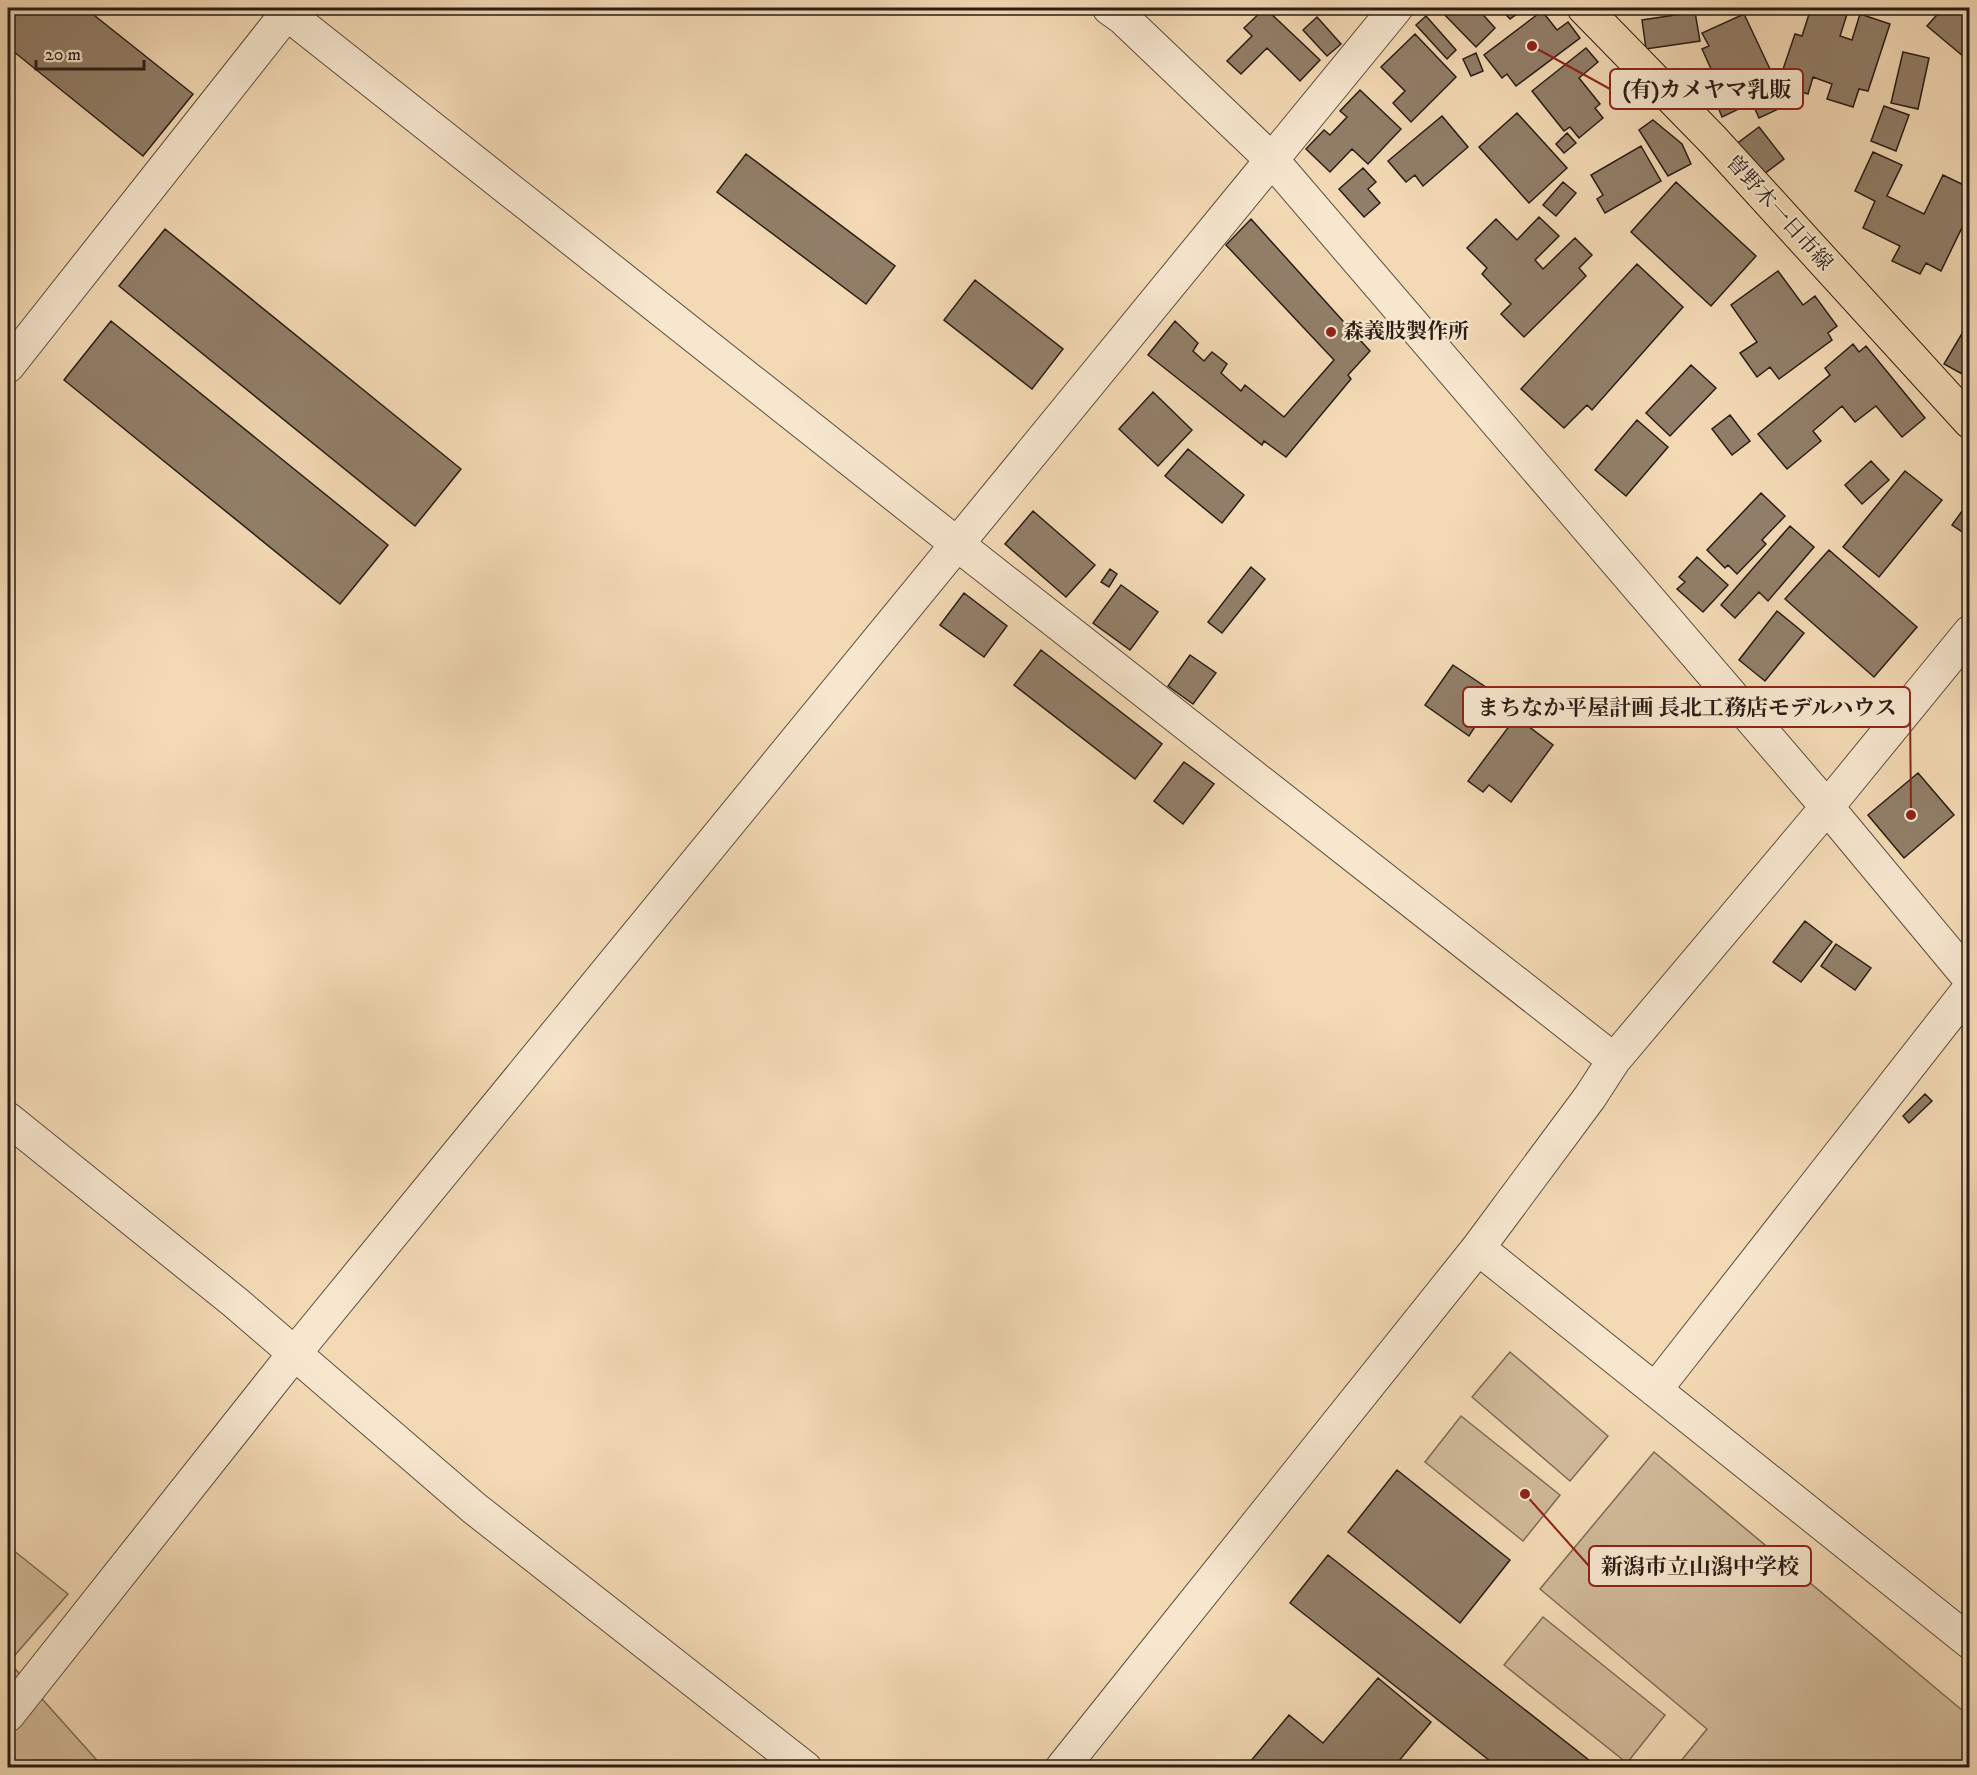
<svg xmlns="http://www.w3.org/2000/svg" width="1977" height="1775" viewBox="0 0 1977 1775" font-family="'IM FELL DW Pica','Noto Serif JP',serif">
	<rect width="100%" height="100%" fill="#f3dab5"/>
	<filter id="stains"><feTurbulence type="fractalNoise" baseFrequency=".00333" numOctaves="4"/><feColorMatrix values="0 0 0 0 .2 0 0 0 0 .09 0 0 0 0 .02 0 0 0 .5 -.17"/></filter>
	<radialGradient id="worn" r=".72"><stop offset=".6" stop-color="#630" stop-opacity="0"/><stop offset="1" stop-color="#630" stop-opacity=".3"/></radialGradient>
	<!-- green -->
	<path fill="#d1ba9a" stroke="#7d6c58" stroke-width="1.5" d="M1510 1352 1608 1436 1570 1481 1472 1397Z
		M1461 1416 1560 1495 1523 1541 1425 1462Z
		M1654 1452 1969 1716V1767H1676L1707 1729 1540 1589Z
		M8 1546 68 1594 9 1662 103 1767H8Z
		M1543 1617 1665 1715 1627 1763 1504 1665Z"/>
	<!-- building -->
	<path fill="#927f69" stroke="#291d16" stroke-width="1.5" d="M8 8H85L193 94 143 156 8 47Z
		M1265 8 1320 60 1300 81 1267 48 1241 74 1227 61 1252 36 1244 28Z
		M1438 8H1477L1495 28 1476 47Z
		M1500 8H1525L1510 19Z
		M1811 8H1837L1848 11 1840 36 1852 40 1860 14 1890 24 1868 91 1859 89 1853 107 1827 99 1832 84 1813 77 1808 94 1778 84 1795 34 1802 36Z
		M1943 8H1970V62L1927 26Z
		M1542 11 1557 30 1568 22 1580 38 1516 86 1507 74 1502 78 1484 55Z
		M1695 12 1700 41 1646 49 1642 20Z
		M1744 14 1787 105 1759 118 1747 91 1736 96 1741 108 1722 117 1716 102 1707 106 1699 88 1716 80 1702 49 1709 46 1702 33Z
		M1426 16 1456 50 1447 59 1416 25Z
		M1317 17 1341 44 1327 56 1303 30Z
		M1415 34 1456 77 1411 122 1393 103 1405 91 1381 67Z
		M1586 48 1598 62 1579 78 1600 104 1595 108 1603 118 1579 138 1570 127 1564 131 1532 91Z
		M1903 52 1929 58 1918 109 1891 103Z
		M1476 53 1483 71 1471 76 1463 59Z
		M1360 90 1401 129 1368 164 1352 149 1330 172 1306 149 1324 130 1330 135 1347 117 1340 111Z
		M1884 106 1909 115 1896 151 1871 141Z
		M1517 113 1567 168 1529 203 1479 147Z
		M1442 116 1468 147 1423 186 1415 175 1406 182 1388 161Z
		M1653 120 1682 144 1691 164 1668 176 1639 130Z
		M1759 127 1784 159 1760 177 1735 145Z
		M1567 133 1576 143 1564 153 1556 144Z
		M1641 146 1661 181 1605 213 1597 199 1603 195 1591 175Z
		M1873 152 1902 165 1887 196 1924 214 1943 175 1970 188V211L1941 271 1926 263 1920 274 1892 261 1900 246 1863 228 1875 201 1855 191Z
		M746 154 895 266 866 304 717 192Z
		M1363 168 1376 182 1368 189 1380 203 1364 217 1339 189Z
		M1563 182 1576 193 1556 216 1543 205Z
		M1676 182 1756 256 1711 306 1631 232Z
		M1539 217 1559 236 1535 260 1543 269 1575 238 1592 255 1579 268 1586 276 1524 337 1501 314 1511 304 1482 274 1487 268 1467 248 1496 219 1517 240Z
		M1251 219 1370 351 1348 375 1351 379 1286 457 1264 441 1262 445 1148 355 1175 321 1198 343 1193 351 1204 361 1212 352 1227 364 1221 373 1241 391 1245 385 1284 417 1334 360 1226 245Z
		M165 229 461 469 415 526 119 286Z
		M1637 264 1683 307 1592 410 1587 405 1564 428 1521 389Z
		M1778 271 1803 305 1815 296 1837 326 1828 333 1832 340 1779 379 1770 367 1757 377 1740 353 1757 342 1731 305Z
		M975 280 1063 349 1032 389 944 320Z
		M1970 320V366L1964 375 1944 364Z
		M111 321 388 545 340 604 64 380Z
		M1853 344 1859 352 1866 346 1925 418 1902 437 1876 406 1855 422 1842 406 1813 431 1821 441 1787 469 1758 434 1830 375 1825 368Z
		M1691 365 1716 388 1670 436 1646 413Z
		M1153 392 1192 430 1158 466 1119 429Z
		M1730 415 1750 441 1732 455 1712 429Z
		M1637 420 1668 447 1626 496 1595 470Z
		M1188 449 1244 495 1222 523 1165 476Z
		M1871 461 1889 480 1862 504 1845 485Z
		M1905 471 1942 500 1879 577 1843 547Z
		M1761 493 1785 516 1762 540 1766 544 1737 574 1728 565 1725 568 1707 550Z
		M1970 500V537L1952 525Z
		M1033 511 1095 565 1066 597 1005 544Z
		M1790 526 1814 547 1768 601 1759 592 1735 618 1721 605Z
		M1829 550 1917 627 1874 677 1785 599Z
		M1697 557 1728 585 1703 612 1677 589 1685 582 1679 577Z
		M1251 567 1265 579 1222 633 1208 622Z
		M1110 569 1117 574 1109 587 1101 582Z
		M1121 585 1158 612 1130 650 1093 623Z
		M964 593 1007 626 984 657 940 625Z
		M1777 611 1804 633 1765 681 1739 660Z
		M1041 650 1162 744 1135 779 1014 685Z
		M1190 655 1216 673 1193 704 1168 686Z
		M1453 665 1496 694 1469 736 1425 705Z
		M1516 717 1553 745 1511 802 1489 785 1483 792 1468 781Z
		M1184 762 1214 784 1183 824 1154 801Z
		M1918 773 1954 815 1904 858 1868 815Z
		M1805 921 1832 942 1801 982 1773 962Z
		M1836 944 1871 968 1855 990 1821 966Z
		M1925 1094 1932 1101 1909 1123 1903 1116Z
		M1397 1470 1510 1560 1460 1623 1348 1532Z
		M1328 1555 1599 1768H1499L1290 1603Z
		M1378 1678 1431 1722 1393 1768H1245L1289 1715 1323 1743Z"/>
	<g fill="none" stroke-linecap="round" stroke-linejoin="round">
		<!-- minor casing -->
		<g stroke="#5c4c3e" stroke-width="35">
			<path id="minor" d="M280 8 957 544 1614 1060
				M1109 8 1123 18 1272 160 1827 807 1970 979
				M8 366 291 8
				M8 1119 236 1303 474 1508 805 1768
				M1478 1248 1970 1642
				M1655 1390 1970 988
				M8 1715 294 1354 1396 8
				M1062 1768 1478 1248 1590 1097 1614 1060 1827 807 1970 632"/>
		</g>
		<!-- major casing -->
		<g stroke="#291d16" stroke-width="35">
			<path id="major" d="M1584 8 1713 140 1970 422"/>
		</g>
		<!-- minor -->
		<use href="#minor" stroke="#f7e7cf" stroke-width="33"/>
		<!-- major -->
		<use href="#major" stroke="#f3dab5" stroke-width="33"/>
	</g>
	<!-- markers -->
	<circle fill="#8f2418" stroke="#f7e7cf" stroke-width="2" cx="1331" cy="332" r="6"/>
	<g text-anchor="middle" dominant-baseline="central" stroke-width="4.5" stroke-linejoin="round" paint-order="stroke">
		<!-- street labels -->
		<g font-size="21" fill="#291d16" stroke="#f7e7cf">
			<text transform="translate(1779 213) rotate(48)">曽野木一日市線</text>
		</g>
		<!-- poi labels -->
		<g font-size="21" font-weight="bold" fill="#291d16" stroke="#f7e7cf" text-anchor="start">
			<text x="1343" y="332">森義肢製作所</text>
		</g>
	</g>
	<!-- callouts -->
	<path fill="none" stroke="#8f2418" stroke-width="2" d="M1532 46L1610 89M1911 815L1910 707M1525 1494L1589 1566"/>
	<g fill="#8f2418" stroke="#f7e7cf" stroke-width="2">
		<circle cx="1532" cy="46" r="6"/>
		<circle cx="1911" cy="815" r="6"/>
		<circle cx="1525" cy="1494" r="6"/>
	</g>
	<g fill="#f7e7cf" stroke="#8f2418" stroke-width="2">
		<rect x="1610" y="69" width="193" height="40" rx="6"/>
		<rect x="1463" y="687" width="447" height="40" rx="6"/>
		<rect x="1589" y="1546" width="222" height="40" rx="6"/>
	</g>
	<g font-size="22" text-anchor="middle" font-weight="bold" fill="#291d16">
		<text x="1707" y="97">(有)カメヤマ乳販</text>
		<text x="1687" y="715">まちなか平屋計画 長北工務店モデルハウス</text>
		<text x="1700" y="1574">新潟市立山潟中学校</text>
	</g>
	<!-- margin -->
	<rect width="1977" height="1775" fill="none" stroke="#f3dab5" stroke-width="30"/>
	<rect x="9" y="9" width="1959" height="1757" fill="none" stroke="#291d16" stroke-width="3"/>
	<rect x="15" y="15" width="1947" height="1745" fill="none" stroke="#291d16" stroke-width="1.5"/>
	<!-- scale -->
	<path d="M36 60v9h108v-9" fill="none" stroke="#291d16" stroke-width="3"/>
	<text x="45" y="60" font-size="18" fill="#291d16" stroke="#f7e7cf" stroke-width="4.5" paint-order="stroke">20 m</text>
	<rect width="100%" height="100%" filter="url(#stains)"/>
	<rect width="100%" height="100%" fill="url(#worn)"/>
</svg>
